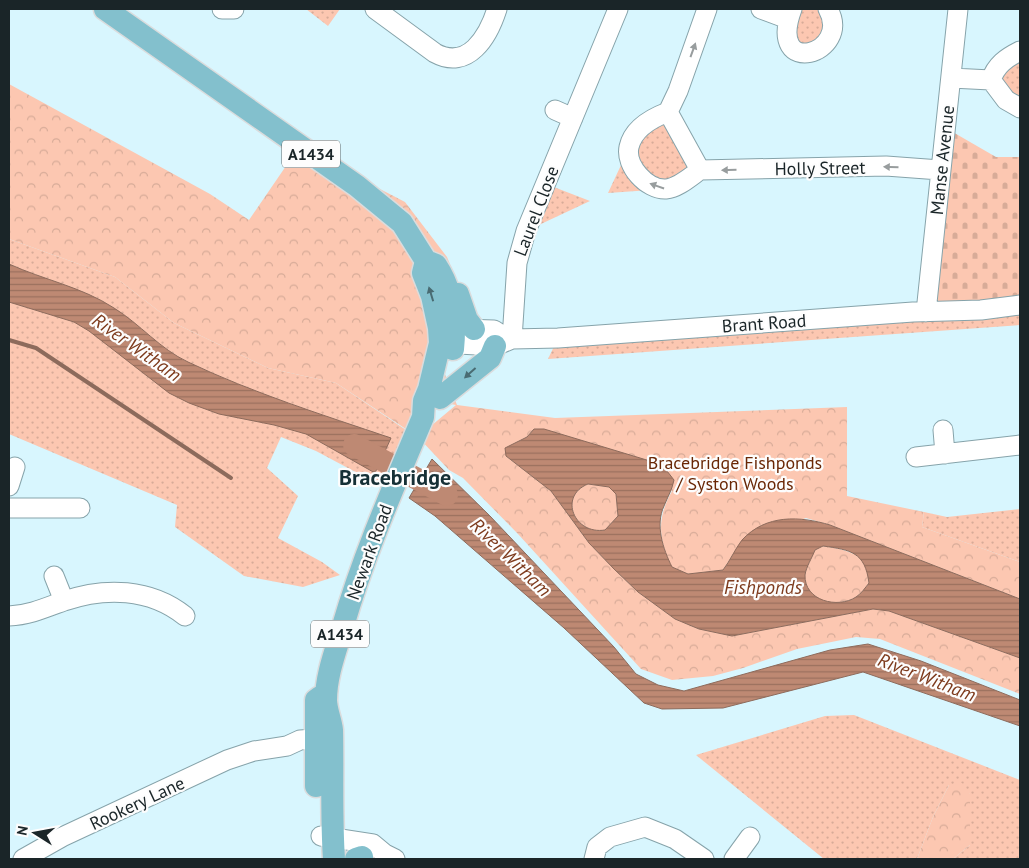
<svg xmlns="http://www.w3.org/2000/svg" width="1029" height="868" viewBox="0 0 1029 868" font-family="'PT Sans',sans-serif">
	<defs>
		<pattern id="grass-dots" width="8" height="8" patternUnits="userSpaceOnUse" patternTransform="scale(1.25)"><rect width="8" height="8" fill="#fcc7b1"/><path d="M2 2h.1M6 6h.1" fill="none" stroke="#d7ab98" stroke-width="1.8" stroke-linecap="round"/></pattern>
		<pattern id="forest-crowns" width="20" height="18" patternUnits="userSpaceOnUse" patternTransform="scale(1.25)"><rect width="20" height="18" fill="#fcc7b1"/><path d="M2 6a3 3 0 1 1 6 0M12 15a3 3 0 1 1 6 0" fill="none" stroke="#d7ab98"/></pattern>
		<pattern id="cemetery-stones" width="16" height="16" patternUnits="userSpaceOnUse" patternTransform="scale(1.25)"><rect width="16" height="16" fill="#fcc7b1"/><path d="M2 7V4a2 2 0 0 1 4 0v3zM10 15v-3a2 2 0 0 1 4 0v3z" fill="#d7ab98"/></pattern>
		<pattern id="water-rules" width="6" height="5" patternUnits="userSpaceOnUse" patternTransform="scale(1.25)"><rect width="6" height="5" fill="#be8973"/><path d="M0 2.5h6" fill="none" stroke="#9a705e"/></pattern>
	</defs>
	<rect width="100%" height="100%" fill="#d8f6fe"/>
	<!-- grass -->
	<path fill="url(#grass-dots)" d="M306 9H340L328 26Z
		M792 9H828L832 32 804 53 788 19Z
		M1020 51V108L994 71Z
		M668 112 700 170 665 189 608 193 629 148Z
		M546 184 590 201 526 231Z
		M9 239 115 277 174 323 268 368 336 383 418 438 376 483 316 451 281 437 267 468 298 496 278 538 322 562 340 575 303 587 244 576 175 527 177 505 9 434Z
		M1020 305V325L548 359 558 338Z
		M1020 509V562L922 527 924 512 947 517Z
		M854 715 1020 780V859H953L970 845V794L949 785 933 817 917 859H824L696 755 825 716Z"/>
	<!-- forest -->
	<path fill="url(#forest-crowns)" fill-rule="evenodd" d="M9 84 210 194 249 220 299 147 405 202 447 257 466 303 444 372 457 405 555 418 847 407V496L924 512 922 527 1020 562V599L830 525 806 518 742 541 723 570 688 574 671 567C659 538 656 520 672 491L534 429 527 437 506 448V456L551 491 589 543 614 569 638 592 675 619 699 629 732 636 873 609 889 611 1020 658V694L880 639 856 637 797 649 743 668 713 676 672 680 641 669 518 534 463 478 449 470 418 437 336 383 268 368 174 323 115 277 9 239ZM434 401 456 405 419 436Z
		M588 484 609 487 616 494 618 516 605 530C574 535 558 496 588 484Z
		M822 546C836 548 862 552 867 567 869 572 868 578 869 583 865 588 861 594 856 597 837 609 803 601 805 575 806 567 812 557 815 550Z
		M962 783 970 794V845L953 859H917L933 817 949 785Z"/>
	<!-- cemetery -->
	<path fill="url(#cemetery-stones)" d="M951 131 996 157H1020V295L983 301 932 305Z"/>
	<!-- water -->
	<path fill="url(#water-rules)" stroke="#8d6b5c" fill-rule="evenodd" d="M9 264C44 280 82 287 114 308 140 324 160 349 188 362 253 393 323 415 391 438L375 473 306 434 274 425 219 414 189 403 169 393 89 331 74 322 9 302Z
		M534 429H544L650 461 667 471 674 480C672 490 668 496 664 506 655 525 663 549 672 567L688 574 723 570C730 561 735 549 742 540 766 514 800 516 830 525L1020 599V658L889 611 873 609 732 636 699 629 675 619 638 592 614 569 589 543 551 491 506 456 505 448 527 437ZM588 484 609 487 616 494 618 516 605 530C574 535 558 496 588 484ZM823 546C851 550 865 552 869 583 865 588 861 594 856 597 838 609 804 601 805 575 806 567 812 558 815 550Z
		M432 459 490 516 614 647 636 674 658 685 684 691 830 650 868 644 921 661 1020 700V726L863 672 723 708 662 709 644 703 564 628 435 516 409 498Z"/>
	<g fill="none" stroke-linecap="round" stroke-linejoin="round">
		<!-- stream -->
		<path stroke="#8d6b5c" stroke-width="4" d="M9 340 36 348 231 478"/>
		<!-- river -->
		<path stroke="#be8973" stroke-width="22" d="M354 445 447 495"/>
		<!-- minor casing -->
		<g stroke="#86a3aa" stroke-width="21">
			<path id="minor" d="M222 9H234
				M375 9 435 53C468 71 488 37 497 9
				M707 9 678 91 668 112 700 170 886 166 940 170
				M761 9 788 19
				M792 9C766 80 853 54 828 9
				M1020 51C1006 58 996 65 991 80L1006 100 1020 108
				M951 78 991 80
				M555 110 573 118
				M668 112C652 118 633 129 629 147 625 166 647 190 666 189 678 188 690 177 700 170
				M926 312 958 9
				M461 329 494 330 508 339
				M512 339 517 263 526 231 618 9
				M440 343 495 346 512 339 558 338 913 312 981 310 1020 305
				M943 430 945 454
				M916 457 1020 445
				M9 486 15 467
				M9 508H80
				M54 576 64 601
				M9 616C29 615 45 608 64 601 105 587 150 588 185 616
				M321 836 373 844 385 854 395 859
				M23 859 62 837 227 760 254 751 287 746 300 740 330 738
				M594 859 597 847 610 837 645 827 675 839 704 859
				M734 859 750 837"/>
		</g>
		<!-- major casing -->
		<g stroke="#dadcdd" stroke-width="25">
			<path id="major" d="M105 9 357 186 402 223 426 261 436 265C452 289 456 320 453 349
				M458 294 467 320 474 329
				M440 398 490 358 495 346
				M316 786V700L320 697
				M334 859C331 816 333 773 332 730 331 720 326 710 326 700 326 675 336 650 343 626 364 554 394 486 423 417L424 401 429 389 440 343 439 328 432 296 423 273 426 261
				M356 859 362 857"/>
		</g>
		<!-- minor -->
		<use href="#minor" stroke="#fff" stroke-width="19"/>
		<!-- major -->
		<use href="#major" stroke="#83c0cd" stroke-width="22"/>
	</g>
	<!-- one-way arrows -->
	<defs><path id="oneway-solid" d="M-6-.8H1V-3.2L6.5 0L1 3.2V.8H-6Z" transform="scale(1.25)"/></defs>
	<g fill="#989d9e">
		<use href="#oneway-solid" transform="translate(693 50) rotate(-70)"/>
		<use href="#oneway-solid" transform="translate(891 167) rotate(-178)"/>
		<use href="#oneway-solid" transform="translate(729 170) rotate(179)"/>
		<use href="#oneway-solid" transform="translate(657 186) rotate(-161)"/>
	</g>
	<g fill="#496b72">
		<use href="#oneway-solid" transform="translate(431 294) rotate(-107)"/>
		<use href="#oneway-solid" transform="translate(470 373) rotate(138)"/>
	</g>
	<g text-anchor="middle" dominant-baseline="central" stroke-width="4.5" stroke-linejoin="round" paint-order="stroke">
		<!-- shield labels -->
		<g fill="#fdfdfd" stroke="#5e6668" stroke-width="1">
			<rect x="282" y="140.5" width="58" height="27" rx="4"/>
			<rect x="311" y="620.5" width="58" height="27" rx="4"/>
		</g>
		<g font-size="16" font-weight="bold" fill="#1a2528">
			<text x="311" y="154">A1434</text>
			<text x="340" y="634">A1434</text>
		</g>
		<!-- street labels -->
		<g font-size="18" fill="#1a2528" stroke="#fdfdfd">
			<text transform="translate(942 160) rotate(-84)">Manse Avenue</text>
			<text transform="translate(820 168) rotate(-1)">Holly Street</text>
			<text transform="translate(536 211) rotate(-69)">Laurel Close</text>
			<text transform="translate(764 323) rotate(-4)">Brant Road</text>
			<text transform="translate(369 552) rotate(-70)">Newark Road</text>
			<text transform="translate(137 803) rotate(-25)">Rookery Lane</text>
		</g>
		<!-- park labels -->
		<g font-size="18" fill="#692705" stroke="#fdfdfd">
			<text x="735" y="462">Bracebridge Fishponds<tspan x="735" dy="21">/ Syston Woods</tspan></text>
		</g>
		<!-- water labels -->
		<g font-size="19" font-style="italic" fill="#7e3b1d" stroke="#fdfdfd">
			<text transform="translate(137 347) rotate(35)">River Witham</text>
			<text transform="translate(511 557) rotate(44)">River Witham</text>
			<text x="763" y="587">Fishponds</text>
			<text transform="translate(927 677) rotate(21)">River Witham</text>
		</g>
		<!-- district labels -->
		<g font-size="22" font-weight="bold" fill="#163036" stroke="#fdfdfd">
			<text x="395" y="477">Bracebridge</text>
		</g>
	</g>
	<!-- border -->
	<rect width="1029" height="868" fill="none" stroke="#1a2528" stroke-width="20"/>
	<!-- north arrow -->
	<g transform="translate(35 833) rotate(281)" stroke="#fdfdfd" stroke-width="4" paint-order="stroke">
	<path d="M0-4L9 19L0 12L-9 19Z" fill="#1a2528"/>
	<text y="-8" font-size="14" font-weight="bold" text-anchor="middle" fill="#1a2528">N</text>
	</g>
</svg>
